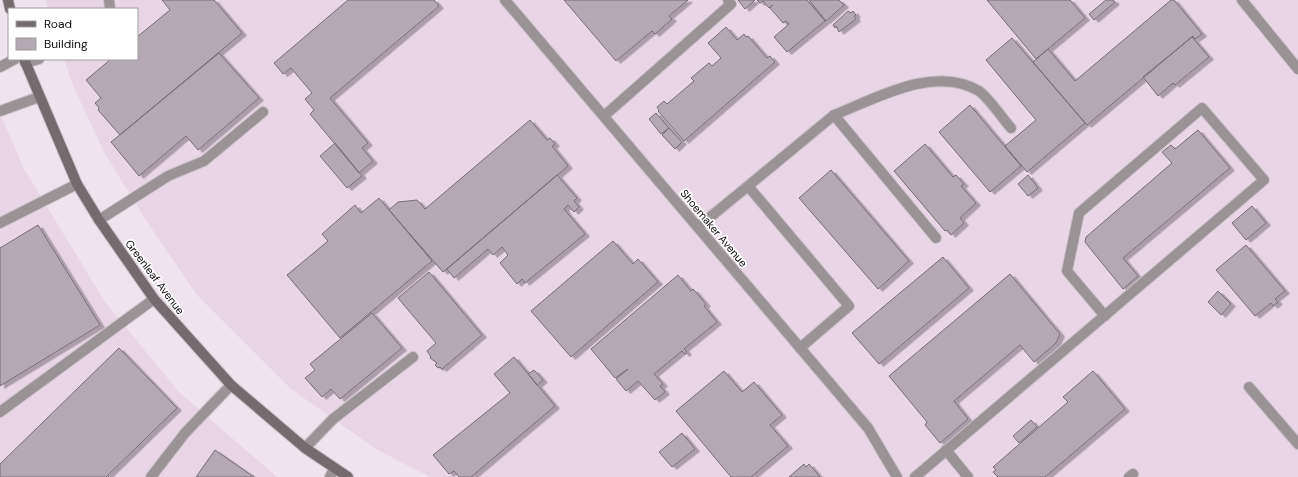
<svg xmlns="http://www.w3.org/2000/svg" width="1298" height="477" viewBox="0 0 1298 477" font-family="'DM Sans',sans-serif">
	<defs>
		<filter id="shadow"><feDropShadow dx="4.5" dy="2.5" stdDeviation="0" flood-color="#0004"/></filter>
	</defs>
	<rect width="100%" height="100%" fill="#efe3ee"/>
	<!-- built -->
	<path fill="#e8d6e6" d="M46 0H1298V477H430L376 449 291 389 197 295 147 222 104 152 74 88 64 59H137V9H48Z
		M0 114 24 169 105 302 179 392 277 477H0Z"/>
	<!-- building -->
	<path fill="#b4a9b3" stroke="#786d77" filter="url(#shadow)" d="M162 0H214L242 33 120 135 98 110 99 108 95 103 101 98 86 80 111 59H137V37L170 10Z
		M348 0H434L439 6 330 98 368 143 362 148 373 161 359 173 310 114 314 110 305 99 312 93 291 68 283 74 274 63Z
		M564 0H688L669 16 672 19 655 34 652 31 616 61Z
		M738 0H755L745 9Z
		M757 0H807L825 21 787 52 774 37 789 24 786 21 783 23 770 8 773 5 769 8 763 1 760 3Z
		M809 0H839L844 5 826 21Z
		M987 0H1070L1085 18 1036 59Z
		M1106 0H1113L1115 2 1094 20 1089 14Z
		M1171 0H1174L1202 34 1195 39 1193 36 1087 125 1033 62 1048 49 1075 81Z
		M848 11 851 13 853 11 856 15 854 16 856 19 839 32 836 26 835 28 833 25Z
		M726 27 737 40 744 34 746 37 748 36 767 58 770 56 775 62 684 141 658 111 659 110 657 107 664 101 667 104 694 81 691 78 709 63 712 66 721 58 708 43Z
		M1192 37 1209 57 1175 85 1173 83 1158 96 1143 77Z
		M1012 38 1085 123 1027 172 1005 146 1036 120 986 60Z
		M219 53 259 98 198 150 186 136 139 176 111 142Z
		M970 105 1021 166 990 192 939 132Z
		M656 113 669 128 661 134 649 119Z
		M530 120 547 140 550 138 555 144 552 146 568 166 443 272 389 210 398 202 417 200 425 209Z
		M669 128 682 142 675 149 662 135Z
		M1198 130 1230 168 1123 258 1138 276 1123 289 1085 242 1086 237 1172 163 1162 152 1171 145 1175 149Z
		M335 143 362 176 347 188 320 156Z
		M925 144 953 177 956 175 964 184 961 186 976 203 960 218 964 223 951 235 947 230 945 231 894 171Z
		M831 170 909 261 878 289 799 198Z
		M557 175 577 198 574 201 579 207 574 212 568 205 564 209 585 234 525 283 522 279 517 284 500 263 508 255 502 247 493 255 488 249 454 278 447 269Z
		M1028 175 1038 188 1028 196 1018 184Z
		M379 198 432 261 340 338 287 275 328 241 322 234 355 205 361 213Z
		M1252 206 1266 223 1246 240 1232 223Z
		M38 225 100 325 0 386V248Z
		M613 241 633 264 638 259 658 282 571 357 531 311Z
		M1246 245 1285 291 1275 299 1278 302 1273 306 1271 303 1255 316 1216 270Z
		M943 257 969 288 879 364 852 333Z
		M429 272 482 335 442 369 440 367 438 368 435 365 437 363 430 358 431 357 427 351 436 343 398 298Z
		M1010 274 1060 334 1056 343 1034 362 1020 345 954 401 968 419 940 443 925 425 927 422 889 376Z
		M678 275 691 291 693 289 706 304 704 306 717 322 684 349 687 352 685 354 682 351 654 374 663 384 660 386 665 392 655 400 638 381 626 391 616 379 628 369 615 378 591 349Z
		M1218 291 1231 304 1221 315 1208 302Z
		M372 313 402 348 340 399 331 389 322 397 305 378 315 370 310 364Z
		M119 348 177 408 106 477H0V464Z
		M514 357 555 406 471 477H459L454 471 449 474 433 455 510 393 494 374Z
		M534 370 543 380 537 385 528 374Z
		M724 371 742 392 754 382 782 415 770 425 788 446 751 477H731L676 411Z
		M1093 371 1125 409 1045 477H998L993 472 996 470 993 467 1068 402 1063 397Z
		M1031 420 1037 427 1019 443 1013 436Z
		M682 433 695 449 672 467 659 452Z
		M215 450 254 477H196Z
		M804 464 806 467 809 464 820 477H789Z"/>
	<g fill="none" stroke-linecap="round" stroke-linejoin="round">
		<!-- service casing -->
		<g stroke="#cbc1ca" stroke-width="12">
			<path id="service" d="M109 0 110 9
				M1242 0 1298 69
				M25 63 39 59
				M0 67 15 59
				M0 111 39 97
				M834 115C875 99 935 64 979 91 989 98 1002 118 1011 128
				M604 116 731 4 728 0
				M748 186 834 115 936 238
				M99 220 168 176 204 161 263 112
				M0 223 77 184
				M698 227 748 186 849 306 800 348
				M1249 387 1298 444
				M0 412 154 299
				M305 448 333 419 413 357
				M946 450 968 477
				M151 477 185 433 231 385
				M330 477 334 469
				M915 477 1264 180 1202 108 1079 213 1067 271 1105 316
				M1129 477 1133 474"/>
		</g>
		<!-- minor casing -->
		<g stroke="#cbc1ca" stroke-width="12">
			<path id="minor" d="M505 0 868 428 897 477"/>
		</g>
		<!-- secondary casing -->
		<g stroke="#cbc1ca" stroke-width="12">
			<path id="secondary" d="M8 0 10 9
				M24 59 77 184 99 220 154 299 231 385 305 448 348 477"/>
		</g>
		<!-- service -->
		<use href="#service" stroke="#9a9395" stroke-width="10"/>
		<!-- minor -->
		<use href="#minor" stroke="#9a9395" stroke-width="10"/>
		<!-- secondary -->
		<use href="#secondary" stroke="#756b6e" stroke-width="10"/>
	</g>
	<g text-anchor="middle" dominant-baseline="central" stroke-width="3.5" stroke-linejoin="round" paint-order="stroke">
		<!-- street labels -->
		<g font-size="11" fill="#100c0f" stroke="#fff">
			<text transform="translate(714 228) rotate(50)">Shoemaker Avenue</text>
			<text transform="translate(155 277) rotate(53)">Greenleaf Avenue</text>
		</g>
	</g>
	<!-- legend -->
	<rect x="8" y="8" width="130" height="52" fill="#ffffff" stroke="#9f9e9f"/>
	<rect x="16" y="21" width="20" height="6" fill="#756b6e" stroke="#9f9e9f"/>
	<text x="44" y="28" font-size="12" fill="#100c0f">Road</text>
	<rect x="16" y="38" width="20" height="12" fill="#b4a9b3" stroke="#9f9e9f"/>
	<text x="44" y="48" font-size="12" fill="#100c0f">Building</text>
</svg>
